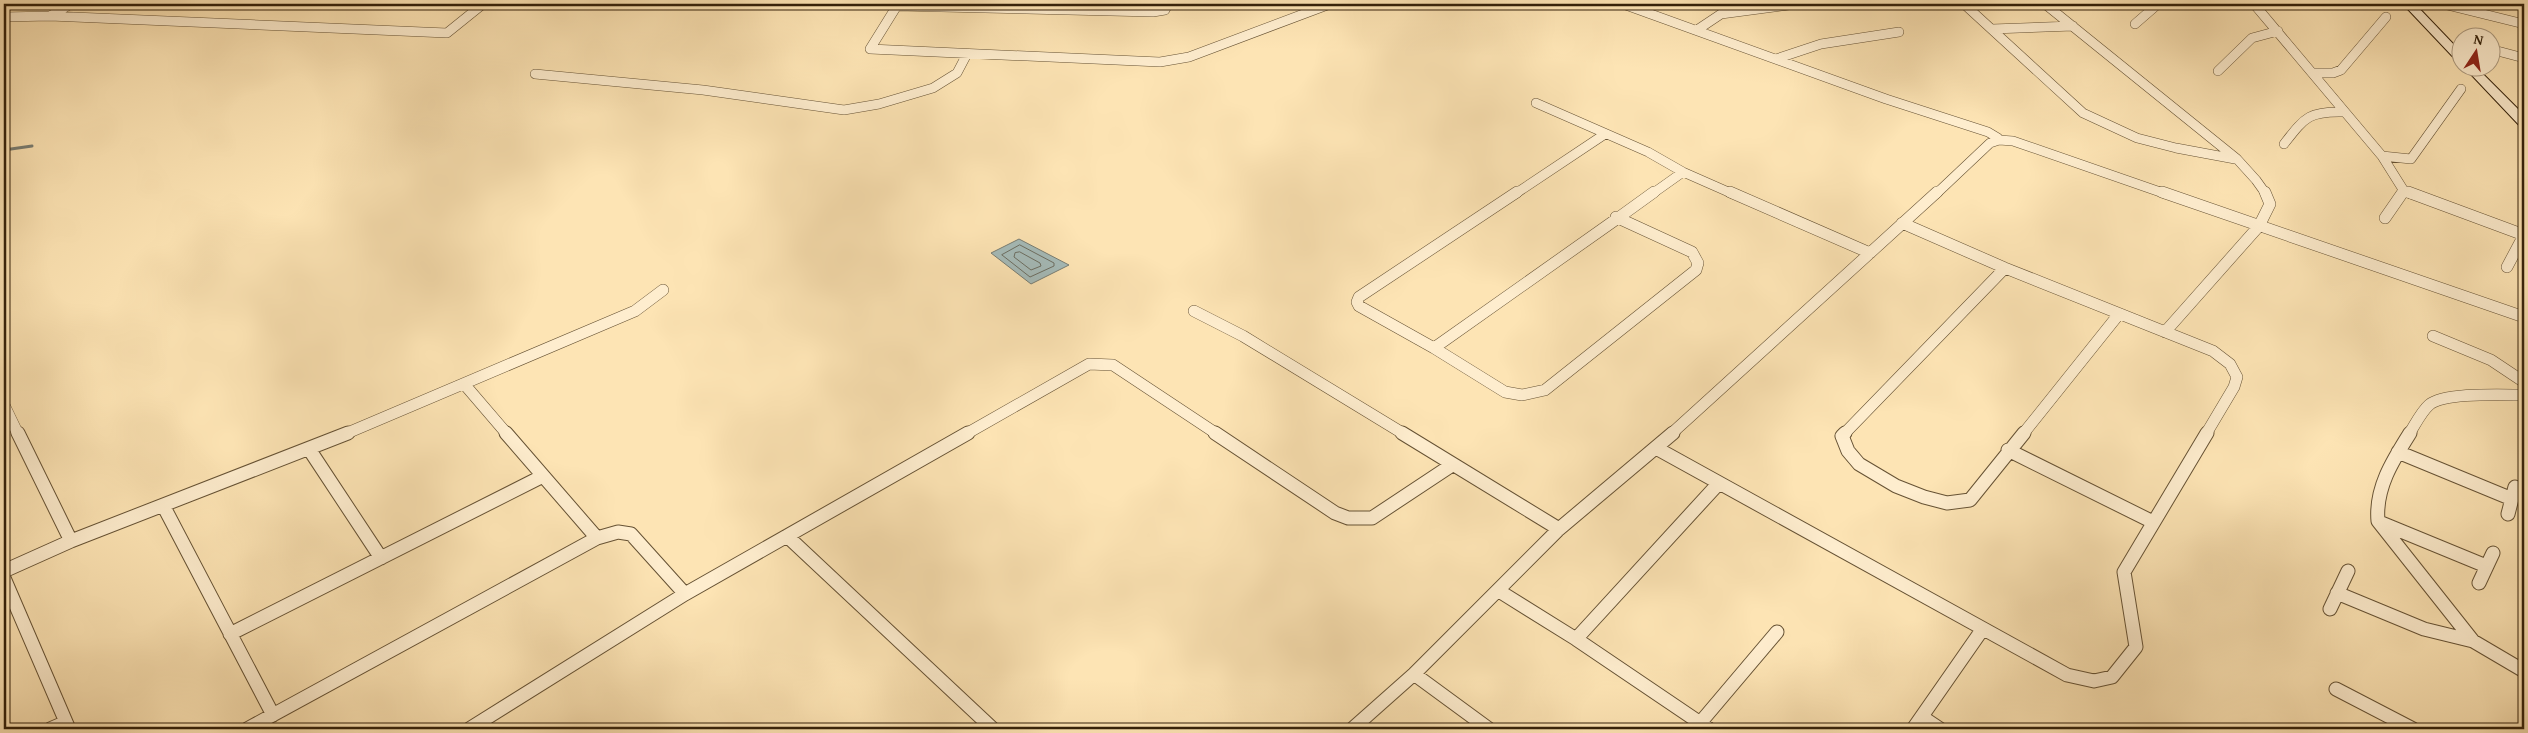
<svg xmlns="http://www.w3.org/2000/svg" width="2528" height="733" viewBox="0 0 2528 733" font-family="'Gentium Book Plus',serif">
	<rect width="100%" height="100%" fill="#fde4b4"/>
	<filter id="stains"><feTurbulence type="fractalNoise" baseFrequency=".004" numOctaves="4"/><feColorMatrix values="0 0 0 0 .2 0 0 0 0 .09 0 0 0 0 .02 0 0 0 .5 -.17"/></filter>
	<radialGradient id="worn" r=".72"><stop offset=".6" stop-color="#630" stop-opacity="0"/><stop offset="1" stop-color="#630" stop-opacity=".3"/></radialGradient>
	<!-- water -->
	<path fill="#a5bbb9" stroke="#787d73" d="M1019 239 1069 265 1031 284 991 253Z"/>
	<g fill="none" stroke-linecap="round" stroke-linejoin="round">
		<!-- shore -->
		<path stroke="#6c6e62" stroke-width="1" d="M1020 245 1054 263V266L1030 277 1002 255Z
			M1020 252 1040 263 1041 266 1031 270 1014 257 1015 253Z"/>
		<!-- stream -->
		<path stroke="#787d73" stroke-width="3" d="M4 150 32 146"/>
		<!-- street-far2 casing -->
		<g stroke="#665234" stroke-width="10">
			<path id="street-far2" d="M71 4 50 16 447 33 483 4
				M738 4H806
				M898 4 870 49 1160 62 1189 57 1330 4
				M1623 4 1886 99 1988 132 1998 138
				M1964 4 2083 113 2137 138 2176 148 2235 159
				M2045 4 2237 159 2256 180 2266 194
				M2254 4 2382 156 2404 191 2411 194
				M2443 4 2524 24
				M897 6 1153 12 1165 10 1168 4
				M4 17 50 16
				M2135 24 2158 4
				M1992 29 2073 26
				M1697 30 1721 14 1796 4
				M2490 49 2524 58
				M1776 59 1821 44 1899 32
				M2218 71 2252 38 2278 31
				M2313 73H2333L2341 70 2386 17
				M535 74 703 90 844 110 879 104 933 88 957 73 967 54
				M1536 103 1648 152 1683 172
				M2284 144C2305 117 2309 111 2344 112
				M2382 156 2411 159 2461 89
				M1515 194 1605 134
				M1652 194 1683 172 1733 194
				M1936 194 1990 143 1999 140 2013 141 2166 194
				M2402 194 2404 191"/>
		</g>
		<!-- street-far1 casing -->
		<g stroke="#665234" stroke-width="12">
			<path id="street-far1" d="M1730 192 1870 253
				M2162 192 2524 317
				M2408 192 2524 235
				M1616 217 1618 218
				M1618 218 1692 252 1698 263 1696 270 1545 390 1522 395 1505 392 1434 348Z
				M1618 218 1654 192
				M2385 218 2403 192
				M1902 223 2005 268 2213 351 2230 364 2237 377 2234 387 2206 434
				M2507 267 2524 235
				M1194 311 1243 336 1404 434
				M2165 332 2259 226 2270 204 2265 192
				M2433 336 2491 360 2524 382
				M1434 348 1359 306 1357 302 1359 297 1517 192
				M465 385 507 434
				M4 405 18 434
				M345 434 635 311 663 290
				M966 434 1089 364 1113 365 1217 434
				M1671 434 1937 192
				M1844 434 2005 268
				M2023 434 2119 314
				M2409 434C2415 425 2421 412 2429 405 2444 392 2503 395 2524 395"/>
		</g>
		<!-- street casing -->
		<g stroke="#665234" stroke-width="15">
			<path id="street" d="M18 433 71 541
				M1215 433 1335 513 1348 518H1372L1452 465
				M1402 433 1559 529
				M1845 433 1842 436 1848 451 1859 464 1896 486 1924 497 1947 503 1970 500 2024 433
				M2410 433C2393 460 2375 488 2378 521L2473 641
				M1656 448 2067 675 2094 681 2112 677 2136 647 2124 572 2207 433
				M309 449 381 558
				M2008 450 2153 522
				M2398 452 2512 499
				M164 507 273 715
				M2508 514 2515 487
				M2379 522 2486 566
				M787 536 993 729
				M4 571 71 541 348 433
				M4 578 69 729
				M2479 583 2493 553
				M1499 591 1576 639 1709 729
				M2337 593 2424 629 2473 641 2524 671
				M685 594 968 433
				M2330 609 2348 571
				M230 634 543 476
				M1576 639 1719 483
				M1414 674 1489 729
				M2336 689 2413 729
				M1922 717 1940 729
				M1700 723 1777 632
				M50 729 66 722
				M247 729 597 538 506 433
				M469 729 685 594 631 534 618 532 597 538
				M1352 729 1414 674 1559 529 1673 433
				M1913 729 1982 630"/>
		</g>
		<!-- secondary casing -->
		<g stroke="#34210a" stroke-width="2">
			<path id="secondary" d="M2403 4H2415L2460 51V60H2456Z
				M2465 68H2477L2524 115V126L2519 125Z"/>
		</g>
		<!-- street-far2 -->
		<use href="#street-far2" stroke="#feedce" stroke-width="9"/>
		<!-- street-far1 -->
		<use href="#street-far1" stroke="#feedce" stroke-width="11"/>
		<!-- street -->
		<use href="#street" stroke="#feedce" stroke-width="13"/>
		<!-- secondary -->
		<use href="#secondary" fill="#feedce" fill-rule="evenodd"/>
	</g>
	<!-- margin -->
	<rect width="2528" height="733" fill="none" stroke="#fde4b4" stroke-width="20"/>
	<rect x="5" y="5" width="2518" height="723" fill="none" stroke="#34210a" stroke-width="2.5"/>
	<rect x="10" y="10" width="2508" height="713" fill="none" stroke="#34210a"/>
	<!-- north arrow -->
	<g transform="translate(2476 52) rotate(12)"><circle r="24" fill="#feedce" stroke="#ad9b80"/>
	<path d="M0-4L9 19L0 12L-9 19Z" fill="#8f2418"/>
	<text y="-8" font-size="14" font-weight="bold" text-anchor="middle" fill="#34210a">N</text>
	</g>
	<rect width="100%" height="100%" filter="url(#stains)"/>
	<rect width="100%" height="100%" fill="url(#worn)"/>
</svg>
